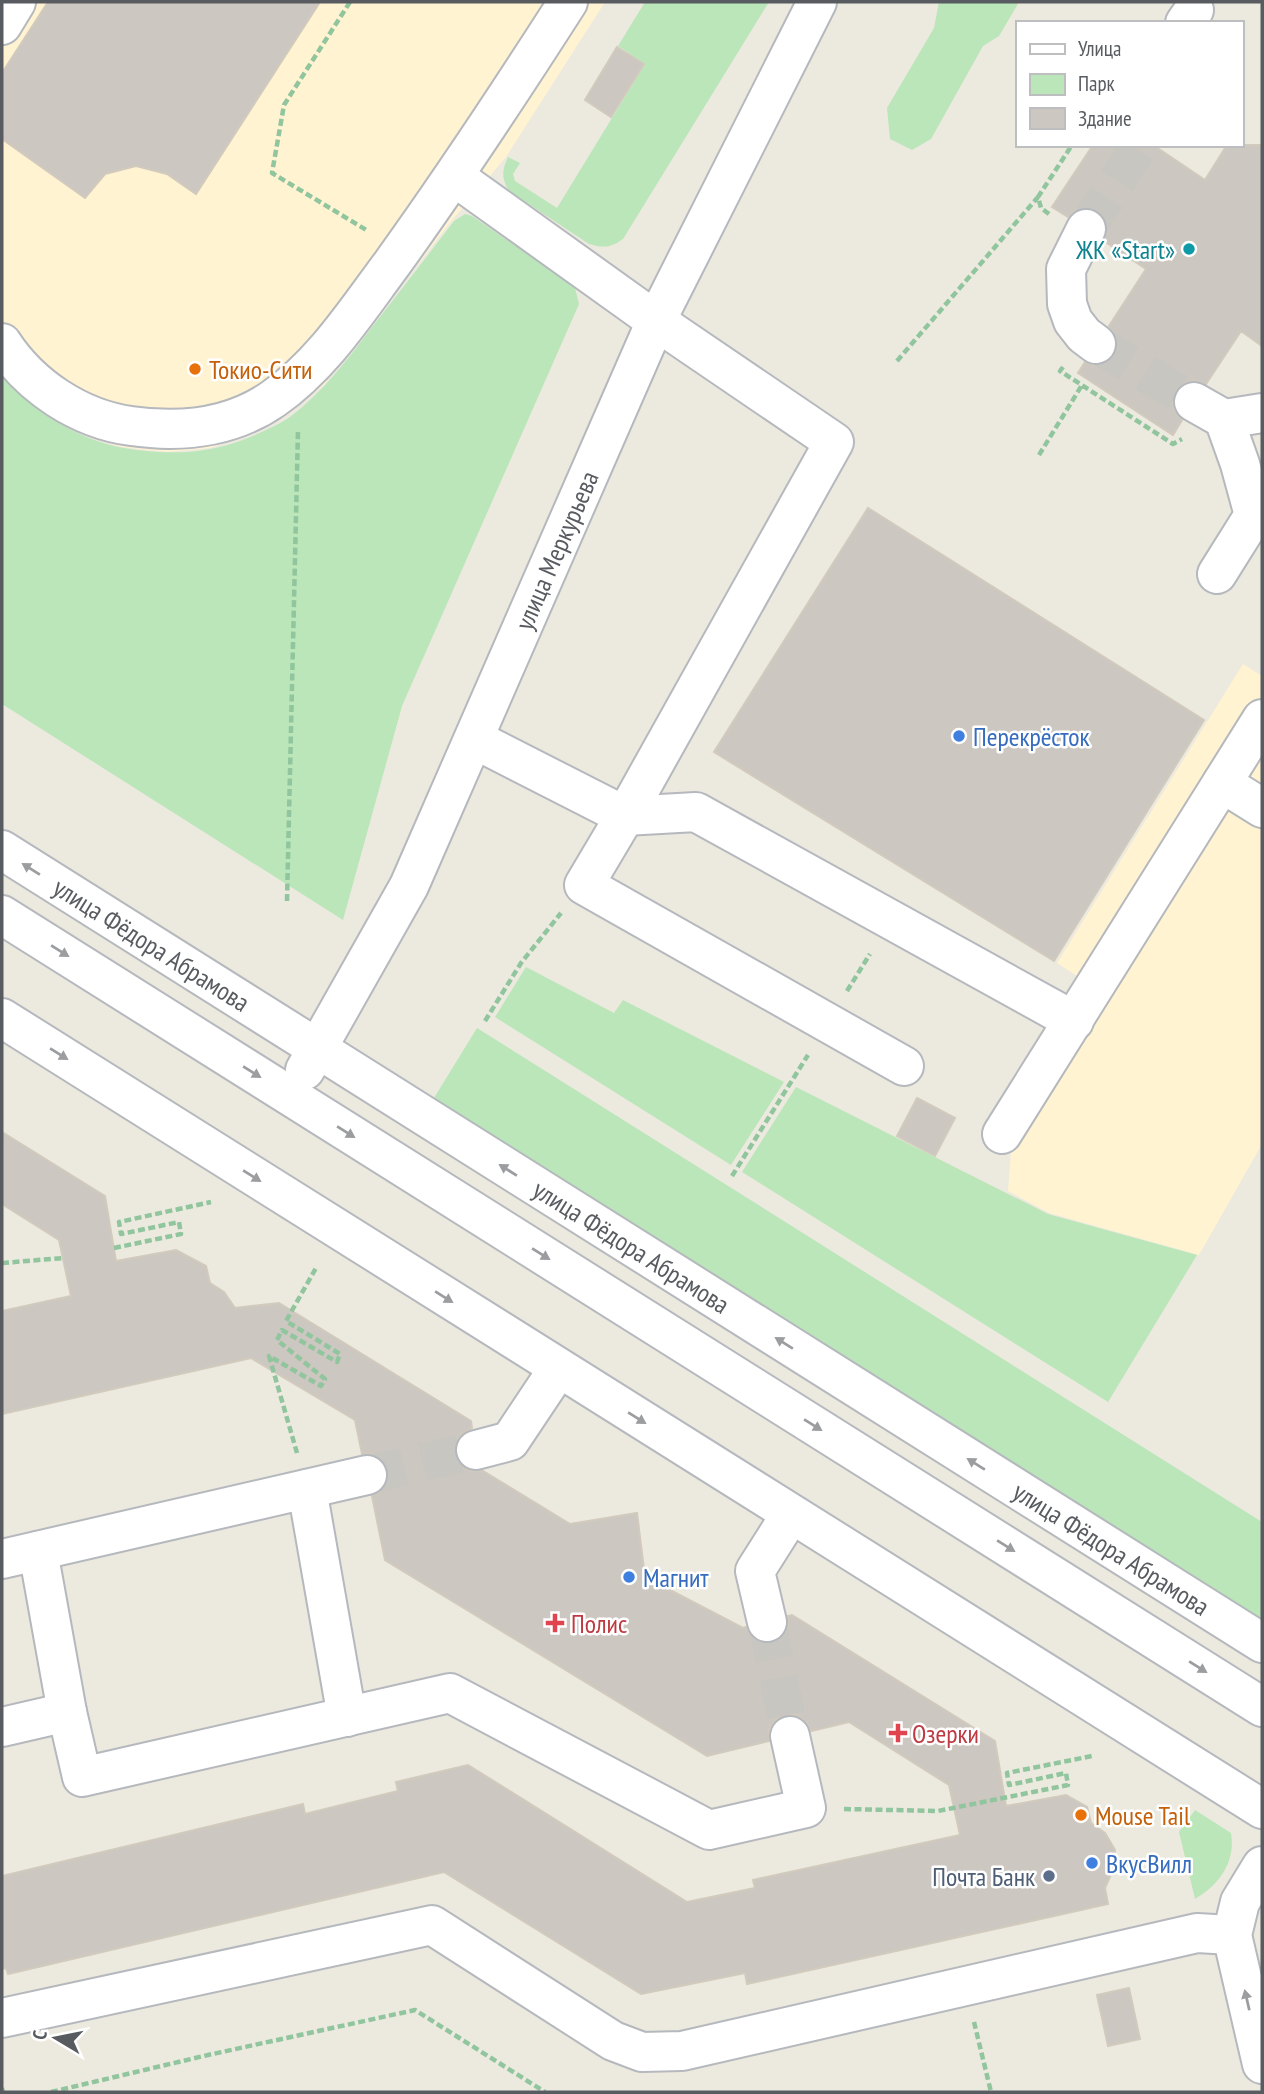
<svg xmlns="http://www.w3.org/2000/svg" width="1264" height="2094" viewBox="0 0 1264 2094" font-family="'PT Sans Narrow',sans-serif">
	<rect width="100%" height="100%" fill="#ece9df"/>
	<!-- commercial -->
	<path fill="#fff3d1" d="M2 2H605L506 157 453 219 324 385 286 416 254 433 210 448 168 452 121 447 80 433 43 412 15 386 2 368Z
		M1243 664 1262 676V1144L1199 1255 1049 1213 1008 1191 1011 1151 1106 995 1057 963Z"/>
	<!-- green -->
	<path fill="#bae6b9" d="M645 2H769L623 239C611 248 603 248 589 244L509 191C501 178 502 170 508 157L520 163 513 174 515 181 557 208 645 64 618 46Z
		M939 2H1019L999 36 983 46 931 139 912 150 890 139 887 108 934 28Z
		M465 214 472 216 568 282 575 288 579 304 402 706 343 920 2 704V372C34 414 84 444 137 450 184 456 223 451 266 430 274 426 283 422 290 417 322 393 348 359 372 327 400 292 427 256 454 221Z
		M526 967 614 1013 623 1000 784 1082 731 1165 495 1017Z
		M477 1028 1262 1522V1619L434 1098Z
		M796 1087 1048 1214 1197 1255 1108 1402 742 1172Z
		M1195 1810 1231 1833C1236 1862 1219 1885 1195 1899L1179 1832Z"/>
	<!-- building -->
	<path fill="#ccc7c0" stroke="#d1cabd" stroke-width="2" d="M48 2H320L196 194 167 174 136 166 105 174 85 198 2 139V73Z
		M617 47 644 64 611 117 585 100Z
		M1093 145H1153L1205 180 1227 145H1262V346L1241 331 1206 384 1194 380 1182 384 1175 392 1172 402 1175 412 1182 420 1173 435 1078 373 1085 362 1094 366 1104 364 1114 357 1118 347 1116 336 1109 326 1146 269 1104 241 1108 227 1104 216 1096 210 1084 207 1075 210 1068 217 1052 207Z
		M868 508 1204 720 1054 961 714 752Z
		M917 1098 955 1118 935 1156 897 1136Z
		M2 1132 105 1196 116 1261 176 1250 206 1266 210 1283 224 1292 235 1308 279 1303 471 1421 472 1428 461 1434 455 1445V1456L461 1466 471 1471H483L570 1524 637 1513 645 1577 743 1628 746 1627 752 1637 761 1643H773L781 1638 788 1628V1616L792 1615 995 1741 1006 1806 1066 1795 1087 1807 1091 1823 1105 1833 1115 1850 1112 1872 1105 1888 1108 1904 747 1984 745 1973 641 1994 444 1872 8 1974 6 1968 2 1969V1876L303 1804 305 1814 398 1791 396 1782 468 1765 687 1902 755 1888 753 1880 960 1835 949 1785 849 1722 811 1731 807 1722 797 1715H785L776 1719 769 1729V1741L707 1756 385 1560 372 1496 381 1491 388 1482V1471L383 1461 374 1454H362L355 1420 251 1358 2 1414V1311L71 1296 59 1240 2 1204Z
		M1129 1988 1140 2039 1108 2046 1097 1995Z"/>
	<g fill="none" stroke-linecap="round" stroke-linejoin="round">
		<!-- minor-tunnel -->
		<path stroke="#c7c6c0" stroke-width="38" stroke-dasharray="38 19" stroke-linecap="butt" d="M1086 229 1140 145
			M1096 344 1194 402
			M367 1475 476 1450
			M767 1622 790 1736"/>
		<!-- minor casing -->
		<g stroke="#b5b8bd" stroke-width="42">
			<g id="minor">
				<path d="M1185 23 1194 10"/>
				<path d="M2 25 16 2"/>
				<path d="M455 177 656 321 834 442 625 816 584 885 904 1066"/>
				<path d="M1086 229 1066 269 1067 304 1073 321 1084 335 1096 344"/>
				<path d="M2 343C30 386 79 419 131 426 180 433 231 428 273 399 322 365 356 312 391 265 453 179 511 91 568 2"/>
				<path d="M1194 402 1224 419 1262 413"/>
				<path d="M1217 574 1254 515 1240 464 1224 419"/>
				<path d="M474 739 625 816 696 812 1074 1021"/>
				<path d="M1222 783 1262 808"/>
				<path id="s1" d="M2 850 1262 1643"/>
				<path d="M2 915 1262 1707"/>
				<path d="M2 1018 1262 1809"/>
				<path id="s2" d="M305 1070 409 886 656 321 817 2"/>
				<path d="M1002 1134 1262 719"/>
				<path d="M476 1450 510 1441 558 1369"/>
				<path d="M307 1489 347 1717"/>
				<path d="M38 1551 67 1712 82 1777 450 1693 709 1830 806 1808 790 1736"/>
				<path d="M2 1559 367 1475"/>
				<path d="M767 1622 755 1571 791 1514"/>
				<path d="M2 1727 67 1712"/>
				<path d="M1262 1866 1240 1902 1232 1935 1262 2064"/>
				<path d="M2 2018 432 1925 613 2041 642 2052 682 2051 1197 1933 1232 1935"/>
			</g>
		</g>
		<!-- path -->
		<path stroke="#90c59d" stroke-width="4.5" stroke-dasharray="7 3.5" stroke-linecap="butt" d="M350 2 284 105 272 173 368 231
			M1049 214 1041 208 1038 197 1072 145
			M897 361 1038 197
			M1063 367 1060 371 1173 444 1182 439
			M1039 455 1082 385
			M287 901 298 430
			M847 991 870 954
			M485 1021 521 963 561 913
			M732 1176 808 1055
			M114 1248 181 1234 179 1222 121 1234 119 1222 211 1202
			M2 1263 63 1258
			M297 1453 269 1356 321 1386 325 1379 277 1340 282 1330 337 1362 340 1354 286 1321 316 1268
			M844 1809 938 1811 1068 1785 1066 1773 1009 1785 1007 1773 1092 1756
			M974 2022 991 2092
			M2 2088 3 2092
			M51 2092 208 2055 415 2010 545 2092"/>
		<!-- minor -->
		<use href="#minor" stroke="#fff" stroke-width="38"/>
	</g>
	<!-- one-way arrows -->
	<defs><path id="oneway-solid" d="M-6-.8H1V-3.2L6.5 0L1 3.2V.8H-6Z" transform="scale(1.75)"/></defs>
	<g fill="#9b9da0">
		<use href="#oneway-solid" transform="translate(31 869) rotate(-148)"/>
		<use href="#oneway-solid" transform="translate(60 951) rotate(32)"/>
		<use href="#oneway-solid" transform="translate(59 1054) rotate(32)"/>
		<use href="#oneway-solid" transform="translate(252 1072) rotate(32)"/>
		<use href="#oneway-solid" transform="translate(346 1132) rotate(32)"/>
		<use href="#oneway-solid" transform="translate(508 1170) rotate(-148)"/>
		<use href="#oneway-solid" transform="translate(252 1176) rotate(32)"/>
		<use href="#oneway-solid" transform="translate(541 1254) rotate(32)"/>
		<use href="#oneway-solid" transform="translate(444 1297) rotate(32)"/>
		<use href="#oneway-solid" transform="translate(784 1343) rotate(-148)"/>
		<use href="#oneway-solid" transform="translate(637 1418) rotate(32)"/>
		<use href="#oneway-solid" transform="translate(813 1425) rotate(32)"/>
		<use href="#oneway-solid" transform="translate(976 1464) rotate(-148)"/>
		<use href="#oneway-solid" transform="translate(1006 1546) rotate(32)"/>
		<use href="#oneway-solid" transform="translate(1198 1667) rotate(32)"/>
		<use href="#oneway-solid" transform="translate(1247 2000) rotate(-103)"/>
	</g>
	<!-- markers -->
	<circle fill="#0f9aa8" stroke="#fff" stroke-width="2.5" cx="1189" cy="249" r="7"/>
	<g fill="#e8710a" stroke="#fff" stroke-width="2.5">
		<circle cx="195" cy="369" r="7"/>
		<circle cx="1081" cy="1815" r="7"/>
	</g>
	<g fill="#3f7fe0" stroke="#fff" stroke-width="2.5">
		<circle cx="959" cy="736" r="7"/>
		<circle cx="629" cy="1577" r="7"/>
		<circle cx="1092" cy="1863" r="7"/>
	</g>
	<g fill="#e0444e" stroke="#fff" stroke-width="2.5">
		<path d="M551.5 1612.5h7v7h7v7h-7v7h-7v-7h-7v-7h7z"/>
		<path d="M894.5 1722.5h7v7h7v7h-7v7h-7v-7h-7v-7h7z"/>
	</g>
	<circle fill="#5c6f8a" stroke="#fff" stroke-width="2.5" cx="1049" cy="1876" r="7"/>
	<g text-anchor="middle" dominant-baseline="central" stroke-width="5" stroke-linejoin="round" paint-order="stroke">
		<!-- culture labels -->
		<g font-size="26" fill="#0d838f" stroke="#fff" text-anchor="end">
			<text x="1175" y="249">ЖК «Start»</text>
		</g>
		<!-- food labels -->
		<g font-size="26" fill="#c56008" stroke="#fff" text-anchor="start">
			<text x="209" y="369">Токио-Сити</text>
			<text x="1095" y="1815">Mouse Tail</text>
		</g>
		<!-- street labels -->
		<g font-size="26" fill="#585c61" stroke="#fff">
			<text stroke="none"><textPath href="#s2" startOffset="578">улица Меркурьева</textPath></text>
			<text stroke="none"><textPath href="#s1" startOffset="177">улица Фёдора Абрамова</textPath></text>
			<text stroke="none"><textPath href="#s1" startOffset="744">улица Фёдора Абрамова</textPath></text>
			<text stroke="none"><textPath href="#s1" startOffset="1311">улица Фёдора Абрамова</textPath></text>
		</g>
		<!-- shop labels -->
		<g font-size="26" fill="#366cbe" stroke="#fff" text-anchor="start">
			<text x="973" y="736">Перекрёсток</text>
			<text x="643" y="1577">Магнит</text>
			<text x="1106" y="1863">ВкусВилл</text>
		</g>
		<!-- health labels -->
		<g font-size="26" fill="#be3a42" stroke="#fff" text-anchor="start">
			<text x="571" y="1623">Полис</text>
			<text x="912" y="1733">Озерки</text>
		</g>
		<!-- service labels -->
		<g font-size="26" fill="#4e5e75" stroke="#fff" text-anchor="end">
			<text x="1035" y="1876">Почта Банк</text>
		</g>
	</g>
	<!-- border -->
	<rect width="1264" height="2094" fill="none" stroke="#585c61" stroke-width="7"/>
	<!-- legend -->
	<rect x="1016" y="21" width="228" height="126" fill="#ffffff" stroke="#bcbec0" stroke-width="2"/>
	<rect x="1030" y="44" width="35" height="10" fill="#ffffff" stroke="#bcbec0" stroke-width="2"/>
	<text x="1078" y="56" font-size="21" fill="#585c61">Улица</text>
	<rect x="1030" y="74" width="35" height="21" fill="#bae6b9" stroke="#bcbec0" stroke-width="2"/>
	<text x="1078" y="91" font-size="21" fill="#585c61">Парк</text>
	<rect x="1030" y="108" width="35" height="21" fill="#ccc7c0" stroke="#bcbec0" stroke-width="2"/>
	<text x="1078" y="126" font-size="21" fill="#585c61">Здание</text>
	<!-- north arrow -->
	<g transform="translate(56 2038) rotate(280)" stroke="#ffffff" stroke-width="5" paint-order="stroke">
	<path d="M0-5L12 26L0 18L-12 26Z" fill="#585c61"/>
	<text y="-10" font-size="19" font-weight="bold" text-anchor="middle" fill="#585c61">С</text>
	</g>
</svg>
